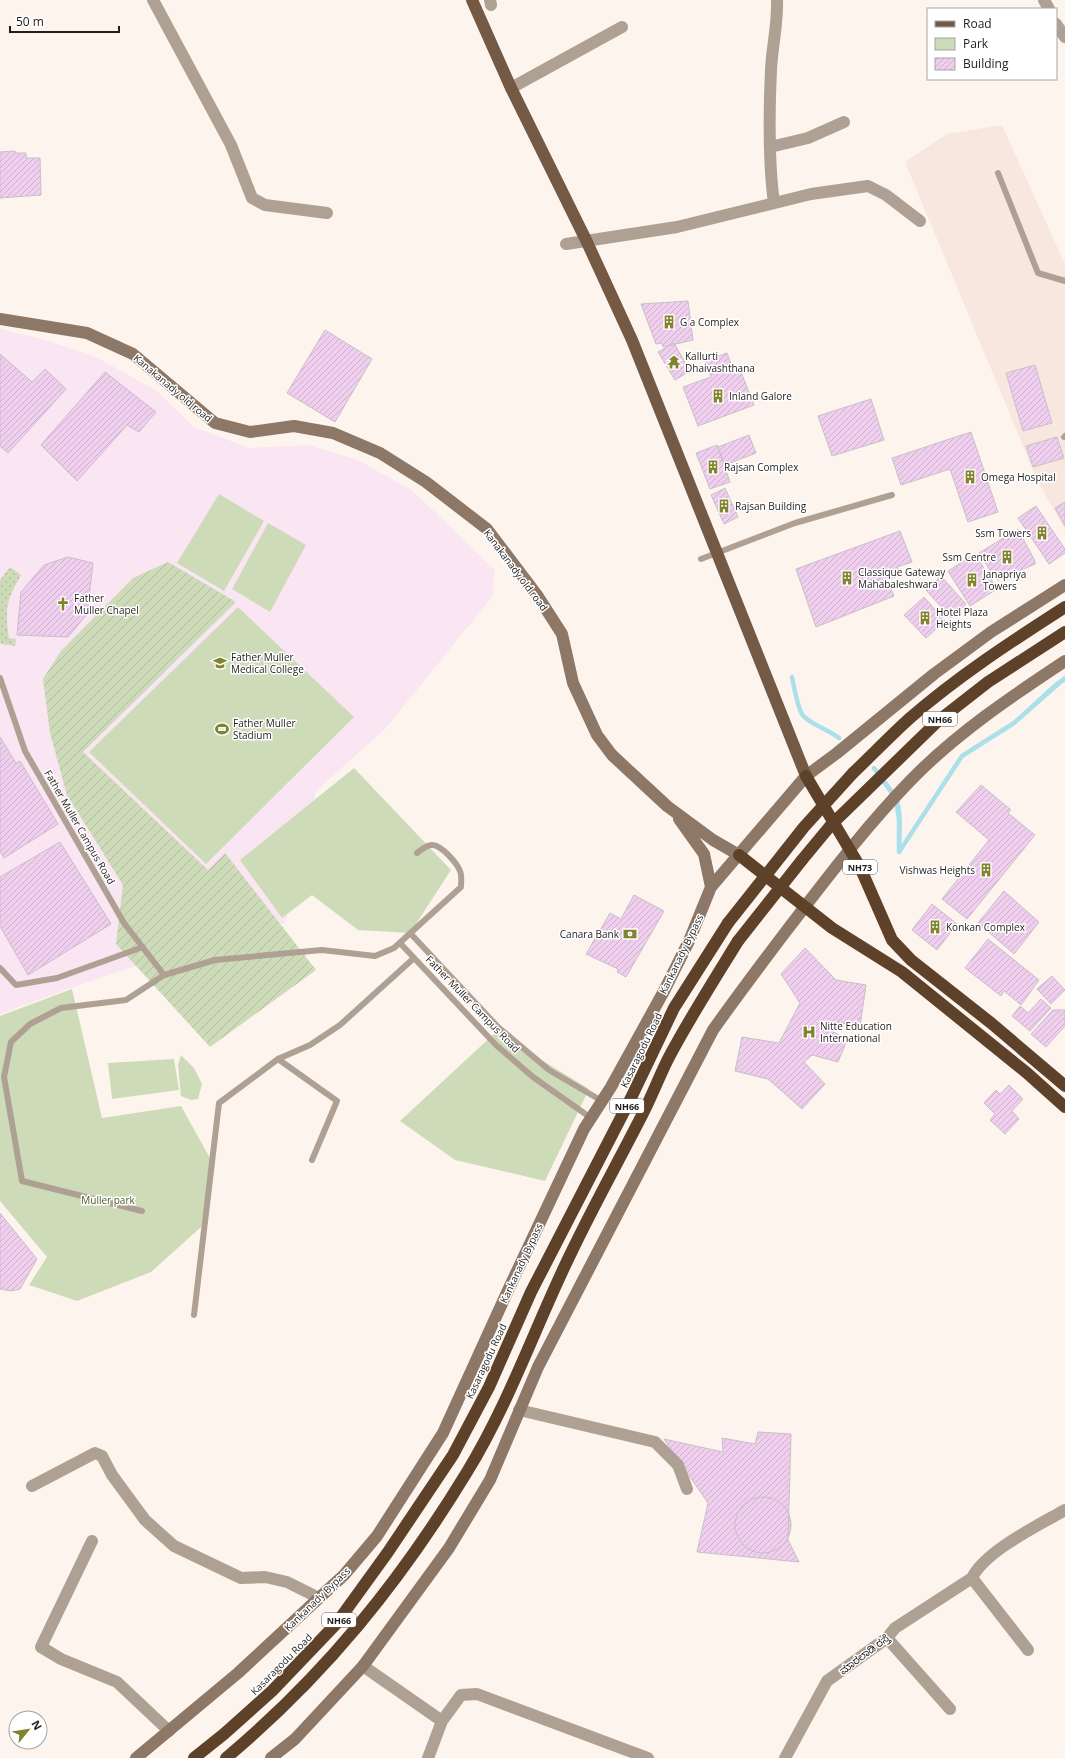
<svg xmlns="http://www.w3.org/2000/svg" width="1065" height="1758" viewBox="0 0 1065 1758" font-family="'Open Sans','Noto Sans Kannada',sans-serif">
	<defs>
		<pattern id="grass-dots" width="8" height="8" patternUnits="userSpaceOnUse"><rect width="8" height="8" fill="#cedbb8"/><path d="M2 2h.1M6 6h.1" fill="none" stroke="#b1bc9e" stroke-width="1.8" stroke-linecap="round"/></pattern>
		<pattern id="garden-furrows" width="10" height="10" patternUnits="userSpaceOnUse"><rect width="10" height="10" fill="#cedbb8"/><path d="M-1 1l2-2M0 10L10 0M9 11l2-2" fill="none" stroke="#b1bc9e"/></pattern>
		<pattern id="building-hatch" width="6" height="6" patternUnits="userSpaceOnUse"><rect width="6" height="6" fill="#f0cfee"/><path d="M-1 1l2-2M0 6l6-6M5 7l2-2" fill="none" stroke="#ceb1cc"/></pattern>
	</defs>
	<rect width="100%" height="100%" fill="#fef4ee"/>
	<!-- built -->
	<path fill="#f8e7de" d="M1002 125 1065 264V530L1038 482 905 162 947 134Z"/>
	<!-- education -->
	<path fill="#fae5f3" d="M0 329 42 339 94 356 157 391 194 427 249 448 308 445 358 460 413 491 495 570 492 597 386 728 316 791 298 876 285 923 153 960 65 990 0 1014Z"/>
	<!-- grass -->
	<path fill="url(#grass-dots)" d="M10 567 21 575C6 601 5 609 9 638L16 639 15 646 1 644 0 641V580Z"/>
	<!-- park -->
	<path fill="#cedbb8" d="M219 494 264 521 224 591 177 563Z
		M268 523 306 545 270 612 232 589Z
		M238 607 354 717 206 864 89 752Z
		M354 768 451 870 410 933 358 930 312 895 282 918 240 860Z
		M72 989 102 1118 181 1106 211 1160 201 1227 151 1272 77 1301 29 1285 47 1257 0 1201V1016Z
		M496 1032 589 1089 545 1181 455 1160 400 1121Z
		M181 1055 194 1068 202 1084 198 1099 191 1100 181 1096 178 1065Z
		M174 1059 179 1090 112 1099 108 1063Z"/>
	<!-- garden -->
	<path fill="url(#garden-furrows)" d="M168 562 236 602 83 752 208 870 225 853 316 970 210 1047 116 944 123 885 67 795 50 733 43 679 61 651 133 578Z"/>
	<g fill="none" stroke-linecap="round" stroke-linejoin="round">
		<!-- stream -->
		<path stroke="#abdfe9" stroke-width="4.5" d="M792 677C794 687 797 705 802 714 807 723 830 730 839 738
			M1065 678 1014 723 962 756 899 852C899 838 902 812 896 799 893 791 879 776 874 768L896 799 899 819V852L962 756 1014 723 1057 684 1065 679"/>
	</g>
	<!-- building -->
	<path fill="url(#building-hatch)" stroke="#c7c0c7" d="M15 151V153H26V158H40L41 195 0 198V152Z
		M688 301 693 340 663 347 662 343 656 344 641 304Z
		M325 330 372 359 335 422 287 393Z
		M674 343 690 371 675 380 658 352Z
		M727 353 733 369 739 367 754 405 698 426 683 387 711 377 705 361Z
		M0 354 32 382 45 369 66 389 8 453 0 446Z
		M1035 365 1052 423 1023 431 1006 373Z
		M105 372 156 412 139 432 127 425 77 481 41 445Z
		M871 399 884 440 832 456 818 416Z
		M971 432 998 512 968 522 950 469 901 485 892 458Z
		M749 435 756 453 725 465 718 447Z
		M1057 437 1064 458 1033 467 1026 446Z
		M717 445 730 482 710 489 696 453Z
		M725 488 738 517 724 524 711 495Z
		M1065 502V526L1055 508Z
		M1036 506 1065 549V553L1049 564 1018 518Z
		M1018 529 1035 561V564L998 580 995 578 979 553Z
		M900 531 912 562 897 567 900 575 887 580 894 596 816 627 796 569Z
		M975 554 997 589 970 606 948 571Z
		M68 557 93 563 87 614 68 637 17 635 21 592 44 565Z
		M941 576 966 604 951 618 926 590Z
		M924 597 945 621 926 638 904 615Z
		M0 737 16 763 20 761 58 824 4 858 0 851Z
		M981 785 1011 810 1008 813 1035 835 967 919 942 899 989 840 956 812Z
		M60 842 111 924 28 975 0 926V877Z
		M1004 891 1039 922 1014 954 978 923Z
		M634 895 664 911 626 977 617 972 618 969 586 954 610 913 621 919Z
		M932 904 957 924 937 950 912 930Z
		M988 939 1039 980 1021 1005 1004 991 1001 996 965 968Z
		M805 948 836 980 866 985 860 1026 829 1021 824 1026 847 1040 838 1062 812 1055 804 1062 825 1084 802 1109 768 1079 735 1071 742 1037 779 1043 800 1003 781 974Z
		M1052 976 1065 990 1051 1004 1037 989Z
		M1041 999 1051 1008 1030 1031 1012 1016 1020 1006 1028 1013Z
		M1053 1010H1065V1026L1046 1047 1031 1034Z
		M1009 1085 1023 1099 1012 1111 1019 1119 1005 1134 990 1120 995 1114 984 1103 996 1090 1000 1094Z
		M0 1213 37 1259 20 1289 11 1291 0 1289Z
		M758 1432 791 1434 788 1540 799 1562 697 1552 708 1503 664 1439 723 1452 722 1438 755 1444Z
		M735 1525a28 28 0 1 1 56 0a28 28 0 1 1-56 0Z"/>
	<g fill="none" stroke-linecap="round" stroke-linejoin="round">
		<!-- lane -->
		<path stroke="#afa094" stroke-width="6" d="M998 173 1038 273 1065 281
			M1064 437 1065 436
			M701 559 795 523 892 495
			M0 678 25 751 124 923 164 975
			M411 934 498 1027 549 1070 602 1101
			M400 943 496 1045 533 1077 591 1118
			M0 968 16 985 57 978 143 947
			M278 1059 337 1101 312 1160
			M142 1211 22 1181 4 1077 11 1042 30 1024 61 1008 126 1000 164 975 215 960 322 950 375 956 394 948 461 887C461 882 462 875 460 871 457 863 442 846 433 845 427 844 421 850 417 853
			M194 1315 219 1103 278 1059 310 1045 340 1025 414 958"/>
		<!-- street -->
		<path stroke="#afa094" stroke-width="12" d="M153 0 231 145 252 198 265 205 327 213
			M490 0 491 5
			M1044 0 1049 9
			M1056 24 1065 37
			M511 88 622 27
			M770 147 808 138 844 122
			M774 203C768 159 769 114 771 70 772 46 778 24 777 0
			M566 244 677 227 811 194 868 186 886 195 920 221
			M519 1410 655 1442 678 1465 687 1489
			M32 1486 95 1453 102 1456 112 1475 145 1520 174 1546 241 1578 265 1577 287 1582 319 1598
			M92 1541 41 1647 61 1659 117 1682 169 1731
			M972 1578C985 1551 1039 1525 1065 1510
			M972 1578 1028 1650
			M887 1638 950 1709
			M363 1666 442 1721
			M428 1758 442 1721 461 1695 477 1694 648 1758
			M785 1758 827 1681 887 1638 895 1628 972 1578"/>
		<!-- secondary -->
		<path stroke="#8d7766" stroke-width="12" d="M0 319 87 333 133 354 215 423 250 432 294 426 333 433 380 453 426 482 487 529 537 595 562 634 573 683 597 735 612 755 667 806 713 840 739 855
			M679 819 704 854 711 887
			M136 1758 238 1673 319 1598 344 1575 377 1536 443 1433 510 1286 584 1129 611 1087 664 991 689 941 711 887 806 776 837 753 934 674 991 632 1065 585
			M271 1758 295 1739 363 1666 449 1548 490 1480 538 1367 713 1030C737 996 762 963 787 930 827 878 866 826 912 779 957 733 1012 696 1065 661"/>
		<!-- primary -->
		<path stroke="#745a45" stroke-width="12" d="M472 0 511 88 586 240 632 340 806 776"/>
		<!-- highway -->
		<path stroke="#5e4129" stroke-width="12" d="M853 773C872 755 890 736 910 718 957 677 1012 641 1065 607
			M806 776 860 867 892 940 911 960 991 1023 1065 1086
			M739 855 832 928 902 972 1027 1073 1065 1107
			M802 860 831 825
			M194 1758 224 1734 272 1691 336 1624 388 1552 453 1455 489 1387 531 1292 631 1098 674 1008 728 923
			M226 1758C325 1675 400 1582 467 1472 510 1402 536 1324 572 1251 593 1207 617 1164 639 1121 650 1101 658 1079 668 1059 689 1019 714 980 738 941"/>
		<!-- highway-bridge -->
		<path stroke="#5e4129" stroke-width="12" d="M831 825 938 721 988 682 1065 632
			M728 923 804 827 853 773
			M738 941 802 860"/>
	</g>
	<!-- icons -->
	<defs>
		<g id="building-bare" transform="scale(1.08)"><path d="M-4-6H4V6H1V3H-1V6H-4ZM-2.5-4.3h1.7v1.8h-1.7ZM.8-4.3h1.7v1.8H.8ZM-2.5-1h1.7V.8h-1.7ZM.8-1h1.7V.8H.8Z" fill="#81832d" stroke="#fff" stroke-width="2.5" paint-order="stroke"/></g>
		<g id="temple-bare" transform="scale(1.08)"><path d="M0-6L5-2H3V0L6.5 2.5H4V6H1.5V3h-3V6H-4V2.5H-6.5L-3 0V-2H-5Z" fill="#81832d" stroke="#fff" stroke-width="2.5" paint-order="stroke"/></g>
		<g id="church-bare" transform="scale(1.08)"><path d="M-1.2-6h2.4v3.5h3.3v2.4h-3.3V6h-2.4V-.1h-3.3v-2.4h3.3Z" fill="#81832d" stroke="#fff" stroke-width="2.5" paint-order="stroke"/></g>
		<g id="university-bare" transform="scale(1.08)"><path d="M0-5L7-2L0 1L-7-2ZM-4 1L0 2.5L4 1V4Q0 6-4 4Z" fill="#81832d" stroke="#fff" stroke-width="2.5" paint-order="stroke"/></g>
		<g id="stadium-bare" transform="scale(1.08)"><path d="M0-5a6.5 5 0 1 0 0 10a6.5 5 0 1 0 0-10ZM-3.5-1.8h7v3.6h-7Z" fill="#81832d" stroke="#fff" stroke-width="2.5" paint-order="stroke"/></g>
		<g id="bank-bare" transform="scale(1.08)"><path d="M-6-4H6V4H-6ZM0-2.3a2.3 2.3 0 1 0 0 4.6a2.3 2.3 0 1 0 0-4.6Z" fill="#81832d" stroke="#fff" stroke-width="2.5" paint-order="stroke"/></g>
		<g id="hospital-bare" transform="scale(1.08)"><path d="M-5-5h3v3.5h4V-5h3V5h-3V1.5h-4V5h-3Z" fill="#81832d" stroke="#fff" stroke-width="2.5" paint-order="stroke"/></g>
	</defs>
	<g fill-rule="evenodd">
		<use href="#building-bare" x="669" y="322"/>
		<use href="#temple-bare" x="674" y="362"/>
		<use href="#building-bare" x="718" y="396"/>
		<use href="#building-bare" x="713" y="467"/>
		<use href="#building-bare" x="970" y="477"/>
		<use href="#building-bare" x="724" y="506"/>
		<use href="#building-bare" x="1042" y="533"/>
		<use href="#building-bare" x="1007" y="557"/>
		<use href="#building-bare" x="847" y="578"/>
		<use href="#building-bare" x="972" y="580"/>
		<use href="#church-bare" x="63" y="604"/>
		<use href="#building-bare" x="925" y="618"/>
		<use href="#university-bare" x="220" y="663"/>
		<use href="#stadium-bare" x="222" y="729"/>
		<use href="#building-bare" x="986" y="870"/>
		<use href="#building-bare" x="935" y="927"/>
		<use href="#bank-bare" x="630" y="934"/>
		<use href="#hospital-bare" x="809" y="1032"/>
	</g>
	<g text-anchor="middle" dominant-baseline="central" stroke-width="3" stroke-linejoin="round" paint-order="stroke">
		<!-- shield labels -->
		<g fill="#fff" stroke="#63615f" stroke-width="1">
			<rect x="923" y="712" width="34" height="14" rx="3"/>
			<rect x="843" y="860" width="34" height="14" rx="3"/>
			<rect x="610" y="1099" width="34" height="14" rx="3"/>
			<rect x="322" y="1613" width="34" height="14" rx="3"/>
		</g>
		<g font-size="9" font-weight="bold" fill="#201d1b">
			<text x="940" y="719">NH66</text>
			<text x="860" y="867">NH73</text>
			<text x="627" y="1106">NH66</text>
			<text x="339" y="1620">NH66</text>
		</g>
		<!-- poi labels -->
		<g font-size="10" fill="#201d1b" stroke="#fff" text-anchor="start">
			<text x="680" y="322">G a Complex</text>
			<text x="685" y="356">Kallurti<tspan x="685" dy="12">Dhaivashthana</tspan></text>
			<text x="729" y="396">Inland Galore</text>
			<text x="724" y="467">Rajsan Complex</text>
			<text x="981" y="477">Omega Hospital</text>
			<text x="735" y="506">Rajsan Building</text>
			<text x="1031" y="533" text-anchor="end">Ssm Towers</text>
			<text x="996" y="557" text-anchor="end">Ssm Centre</text>
			<text x="858" y="572">Classique Gateway<tspan x="858" dy="12">Mahabaleshwara</tspan></text>
			<text x="983" y="574">Janapriya<tspan x="983" dy="12">Towers</tspan></text>
			<text x="74" y="598">Father<tspan x="74" dy="12">Muller Chapel</tspan></text>
			<text x="936" y="612">Hotel Plaza<tspan x="936" dy="12">Heights</tspan></text>
			<text x="231" y="657">Father Muller<tspan x="231" dy="12">Medical College</tspan></text>
			<text x="233" y="723">Father Muller<tspan x="233" dy="12">Stadium</tspan></text>
			<text x="975" y="870" text-anchor="end">Vishwas Heights</text>
			<text x="946" y="927">Konkan Complex</text>
			<text x="619" y="934" text-anchor="end">Canara Bank</text>
			<text x="820" y="1026">Nitte Education<tspan x="820" dy="12">International</tspan></text>
		</g>
		<!-- street labels -->
		<g font-size="10" fill="#201d1b" stroke="#fff">
			<text transform="translate(173 388) rotate(40)">Kanakanady old road</text>
			<text transform="translate(516 570) rotate(53)">Kanakanady old road</text>
			<text transform="translate(80 827) rotate(60)">Father Muller Campus Road</text>
			<text transform="translate(681 954) rotate(-64)">Kankanady Bypass</text>
			<text transform="translate(473 1004) rotate(46)">Father Muller Campus Road</text>
			<text transform="translate(641 1050) rotate(-64)">Kasaragodu Road</text>
			<text transform="translate(521 1263) rotate(-65)">Kankanady Bypass</text>
			<text transform="translate(486 1361) rotate(-65)">Kasaragodu Road</text>
			<text transform="translate(317 1599) rotate(-44)">Kankanady Bypass</text>
			<text transform="translate(864 1654) rotate(-37)">ಮಾರಲಾಡಿ ರಸ್ತೆ</text>
			<text transform="translate(281 1664) rotate(-45)">Kasaragodu Road</text>
		</g>
		<!-- park labels -->
		<g font-size="10" fill="#4a5d24" stroke="#fff">
			<text x="108" y="1200">Muller park</text>
		</g>
	</g>
	<!-- legend -->
	<rect x="927" y="8" width="130" height="72" fill="#ffffff" stroke="#a6a5a4"/>
	<rect x="935" y="21" width="20" height="6" fill="#745a45" stroke="#a6a5a4"/>
	<text x="963" y="28" font-size="12" fill="#201d1b">Road</text>
	<rect x="935" y="38" width="20" height="12" fill="#cedbb8" stroke="#a6a5a4"/>
	<text x="963" y="48" font-size="12" fill="#201d1b">Park</text>
	<rect x="935" y="58" width="20" height="12" fill="url(#building-hatch)" stroke="#a6a5a4"/>
	<text x="963" y="68" font-size="12" fill="#201d1b">Building</text>
	<!-- north arrow -->
	<g transform="translate(28 1730) rotate(60)"><circle r="19" fill="#ffffff" stroke="#a6a5a4"/>
	<path d="M0-3L7 15L0 10L-7 15Z" fill="#81832d"/>
	<text y="-6" font-size="11" font-weight="bold" text-anchor="middle" fill="#201d1b">N</text>
	</g>
	<!-- scale -->
	<path d="M10 26v6h109v-6" fill="none" stroke="#201d1b" stroke-width="2"/>
	<text x="16" y="26" font-size="12" fill="#201d1b" stroke="#ffffff" stroke-width="3" paint-order="stroke">50 m</text>
</svg>
